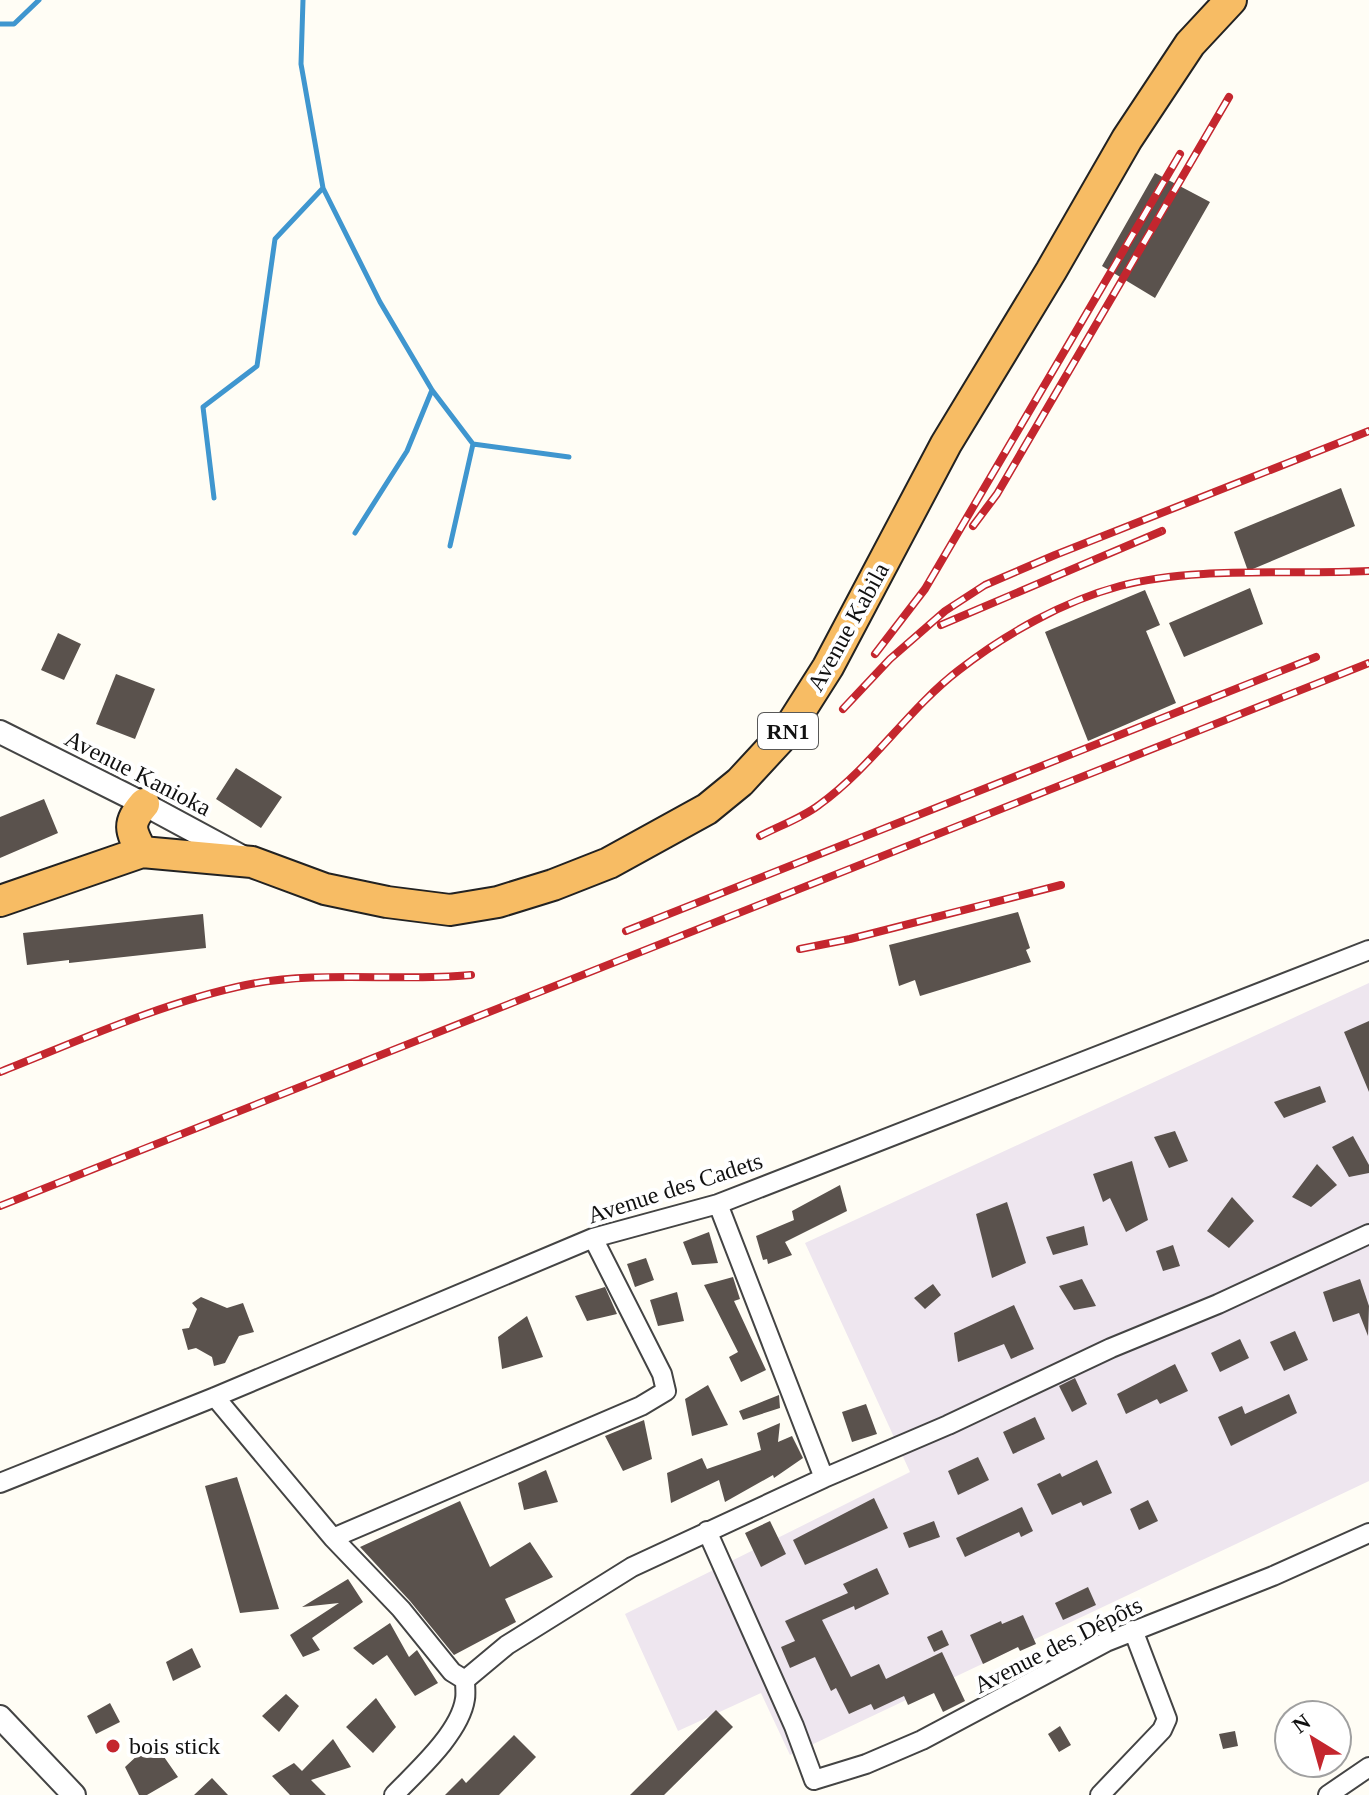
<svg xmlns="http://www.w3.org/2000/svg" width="1369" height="1795" viewBox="0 0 1369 1795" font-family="'Times New Roman',serif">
	<rect width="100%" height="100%" fill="#fffdf5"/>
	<!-- industrial -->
	<path fill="#eee6ef" d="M1369 983V1481L790 1755 761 1693 678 1731 625 1614 910 1472 805 1243Z"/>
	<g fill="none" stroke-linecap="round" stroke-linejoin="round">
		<!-- stream -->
		<path stroke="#3f96cf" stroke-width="5" d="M303 0 301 64 323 188 380 302 432 390 473 444 450 546
			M0 24H14L39 0
			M473 444 569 457
			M214 498 203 407 257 366 275 239 323 188
			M355 533 407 451 432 390"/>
	</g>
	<!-- building -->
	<path fill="#5a524d" d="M1155 173 1210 202 1155 298 1102 266Z
		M1341 488 1355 526 1248 571 1234 532Z
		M1250 588 1263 624 1184 657 1169 623Z
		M1145 590 1160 625 1146 631 1176 703 1088 741 1045 632Z
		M58 633 81 644 64 680 41 670Z
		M116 674 155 689 135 739 96 724Z
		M236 768 282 797 261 828 216 799Z
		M44 799 58 833 0 858V817Z
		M1018 912 1030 948 1026 950 1031 962 920 996 915 980 899 986 889 945Z
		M203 914 206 948 69 963V960L27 965 23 933Z
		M1369 1021V1092L1344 1032Z
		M1320 1086 1326 1102 1284 1118 1274 1102Z
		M1175 1131 1188 1161 1169 1168 1154 1137Z
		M1353 1136 1369 1165V1173L1349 1177 1332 1147Z
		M1132 1161 1148 1220 1126 1232 1110 1198 1103 1202 1093 1174Z
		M1317 1164 1337 1185 1311 1207 1292 1197Z
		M840 1185 847 1211 785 1242 792 1255 768 1264 767 1259 763 1260 756 1236 794 1220 792 1211Z
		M1232 1197 1254 1221 1229 1248 1207 1231Z
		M1007 1202 1026 1263 992 1278 976 1214Z
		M1084 1226 1088 1245 1053 1255 1046 1237Z
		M709 1232 718 1263 692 1265 683 1242Z
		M1173 1245 1180 1266 1163 1271 1156 1251Z
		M646 1258 654 1280 635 1287 627 1264Z
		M733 1277 740 1299 734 1301 766 1370 741 1382 729 1357 738 1352 704 1285Z
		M1082 1279 1096 1306 1074 1310 1059 1286Z
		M1360 1279 1369 1306 1368 1336 1359 1313 1333 1322 1323 1292Z
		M933 1284 941 1295 925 1309 914 1298Z
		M605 1287 617 1314 587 1321 575 1296Z
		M677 1292 684 1321 658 1326 650 1300Z
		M201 1297 227 1308 243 1303 254 1332 239 1336 225 1363 214 1366 212 1357 196 1348 188 1350 182 1329 189 1328 197 1309 192 1303Z
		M1014 1305 1034 1349 1011 1359 1004 1344 958 1362 954 1333Z
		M527 1316 543 1357 502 1369 498 1337Z
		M1295 1331 1308 1360 1284 1371 1270 1342Z
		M1240 1339 1249 1358 1220 1372 1211 1353Z
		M1175 1364 1188 1391 1160 1404 1157 1399 1126 1414 1117 1394Z
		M1075 1378 1087 1404 1072 1412 1059 1386Z
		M708 1385 728 1425 692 1436 685 1399Z
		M1289 1394 1297 1413 1231 1446 1218 1417 1242 1406 1245 1414Z
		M779 1395 780 1408 743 1420 739 1411Z
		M866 1404 877 1434 852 1442 842 1412Z
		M1035 1417 1045 1439 1013 1454 1003 1432Z
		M644 1420 652 1459 623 1471 605 1436Z
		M780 1423 778 1442 792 1436 803 1458 774 1478 773 1475 725 1502 719 1480 671 1503 667 1473 702 1458 707 1469 761 1450 757 1433Z
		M978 1457 989 1480 958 1495 948 1471Z
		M1097 1460 1112 1493 1083 1506 1081 1502 1052 1515 1037 1484 1060 1473 1062 1477Z
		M546 1470 558 1502 524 1510 518 1483Z
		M237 1477 279 1609 240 1613 205 1486Z
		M874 1498 888 1528 805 1565 793 1540Z
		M1148 1500 1158 1521 1139 1530 1130 1509Z
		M460 1501 490 1567 530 1542 553 1577 505 1599 516 1622 454 1655 410 1601 360 1547Z
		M1022 1507 1033 1531 1021 1537 1019 1532 965 1557 956 1538Z
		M770 1521 786 1554 761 1567 745 1533Z
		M934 1521 940 1537 909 1548 903 1533Z
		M877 1568 889 1594 855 1610 854 1606 822 1620 851 1677 879 1664 886 1679 942 1652 965 1701 943 1712 934 1693 908 1705 904 1696 874 1710 871 1704 849 1714 836 1688 831 1691 815 1657 790 1668 781 1647 795 1641 785 1621 848 1593 843 1584Z
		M348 1579 363 1602 312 1638 320 1650 303 1657 290 1635 339 1603 302 1607Z
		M1088 1587 1096 1605 1063 1620 1055 1603Z
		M1023 1615 1036 1644 1020 1651 1018 1647 983 1664 970 1635 1001 1621 1002 1624Z
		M390 1623 409 1657 417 1650 438 1683 415 1696 387 1655 373 1665 353 1648Z
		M942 1630 949 1645 934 1652 927 1637Z
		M192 1648 201 1667 173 1681 166 1662Z
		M286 1694 299 1706 279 1732 262 1716Z
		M376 1698 396 1727 373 1753 346 1727Z
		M110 1703 120 1722 96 1734 87 1716Z
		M716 1710 733 1727 664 1795H630Z
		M1060 1726 1071 1745 1059 1752 1048 1734Z
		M1235 1731 1238 1746 1223 1749 1219 1734Z
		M514 1735 536 1757 499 1795H445L462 1778 466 1783Z
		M333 1739 351 1767 311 1780 326 1795H290L272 1776 294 1763 302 1771Z
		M153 1741 178 1777 147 1795H139L125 1767Z
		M212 1778 228 1795H194Z"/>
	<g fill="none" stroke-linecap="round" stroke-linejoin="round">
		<!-- minor casing -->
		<g stroke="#444" stroke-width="22">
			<path id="minor" d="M718 1204 824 1478
				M215 1397 333 1538 401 1609 452 1672 465 1680
				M0 1483 215 1397 593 1238 718 1204 1369 950
				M707 1531 794 1726 814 1780
				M333 1538 641 1406 666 1391 662 1374 593 1238
				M465 1680 507 1645 632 1567 824 1478 948 1425 1111 1348 1218 1304 1369 1234
				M814 1780 866 1764 922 1740 1106 1642 1273 1576 1369 1533
				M394 1795C417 1771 460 1733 465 1699 466 1694 465 1686 465 1680
				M1100 1795 1162 1730 1167 1719 1133 1630
				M1328 1795 1369 1767"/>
		</g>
		<!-- tertiary casing -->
		<g stroke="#444" stroke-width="26">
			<path id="tertiary" d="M0 732 144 804 244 858
				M0 1717 74 1795"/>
		</g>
		<!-- trunk casing -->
		<g stroke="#222" stroke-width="34">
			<path id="trunk" d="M142 852C130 830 127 824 144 804
				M0 901 142 852 252 862 325 889 387 902 450 910 498 902 553 885 609 863 707 809 740 782 788 730 828 667 946 444 1051 271 1127 139 1190 44 1231 0"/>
		</g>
		<!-- minor -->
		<use href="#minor" stroke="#fff" stroke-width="18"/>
		<!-- tertiary -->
		<use href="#tertiary" stroke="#fff" stroke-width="22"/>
		<!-- trunk -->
		<use href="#trunk" stroke="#f7bc64" stroke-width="30"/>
		<!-- rail casing -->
		<g stroke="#c4262e" stroke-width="8">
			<path id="rail" d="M973 526 997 494 1229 97
				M941 625 1162 531
				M875 654 925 589 1180 154
				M843 709 890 659 945 611 985 585 1055 555 1369 431
				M760 836C779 826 802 818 819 805 872 767 908 709 959 670 1005 634 1064 601 1120 586 1194 566 1292 575 1369 571
				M626 931 1316 657
				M800 949 850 939 1061 885
				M0 1072C78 1041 164 1002 246 985 320 970 397 982 471 975
				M0 1206 1369 663"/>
		</g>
		<!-- rail -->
		<use href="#rail" stroke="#fff" stroke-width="5" stroke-dasharray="15" stroke-linecap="butt"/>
	</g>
	<!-- markers -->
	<circle fill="#c4262e" stroke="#fff" stroke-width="3" cx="113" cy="1746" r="8"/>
	<g text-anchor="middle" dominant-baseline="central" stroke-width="8" stroke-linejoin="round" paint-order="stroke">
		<!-- shield labels -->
		<rect fill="#fff" stroke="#585858" stroke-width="2" x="758" y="713" width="60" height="36" rx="6"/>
		<g font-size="22" font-weight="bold" fill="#111">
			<text x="788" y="731">RN1</text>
		</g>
		<!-- street labels -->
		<g font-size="24" fill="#111" stroke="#fff">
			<text transform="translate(848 627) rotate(-61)">Avenue Kabila</text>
			<text transform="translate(138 773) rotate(27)">Avenue Kanioka</text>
			<text transform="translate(675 1188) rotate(-18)">Avenue des Cadets</text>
			<text transform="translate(1058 1645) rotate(-27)">Avenue des Dépôts</text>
		</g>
		<!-- poi labels -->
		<g font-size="24" fill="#111" stroke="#fff" text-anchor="start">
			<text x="129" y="1746">bois stick</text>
		</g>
	</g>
	<!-- north arrow -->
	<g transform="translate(1313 1739) rotate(323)"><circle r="38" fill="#ffffff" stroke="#a0a0a0" stroke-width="2"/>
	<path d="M0-6L14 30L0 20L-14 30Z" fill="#c4262e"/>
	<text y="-12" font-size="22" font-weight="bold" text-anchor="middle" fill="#111111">N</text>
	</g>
</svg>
